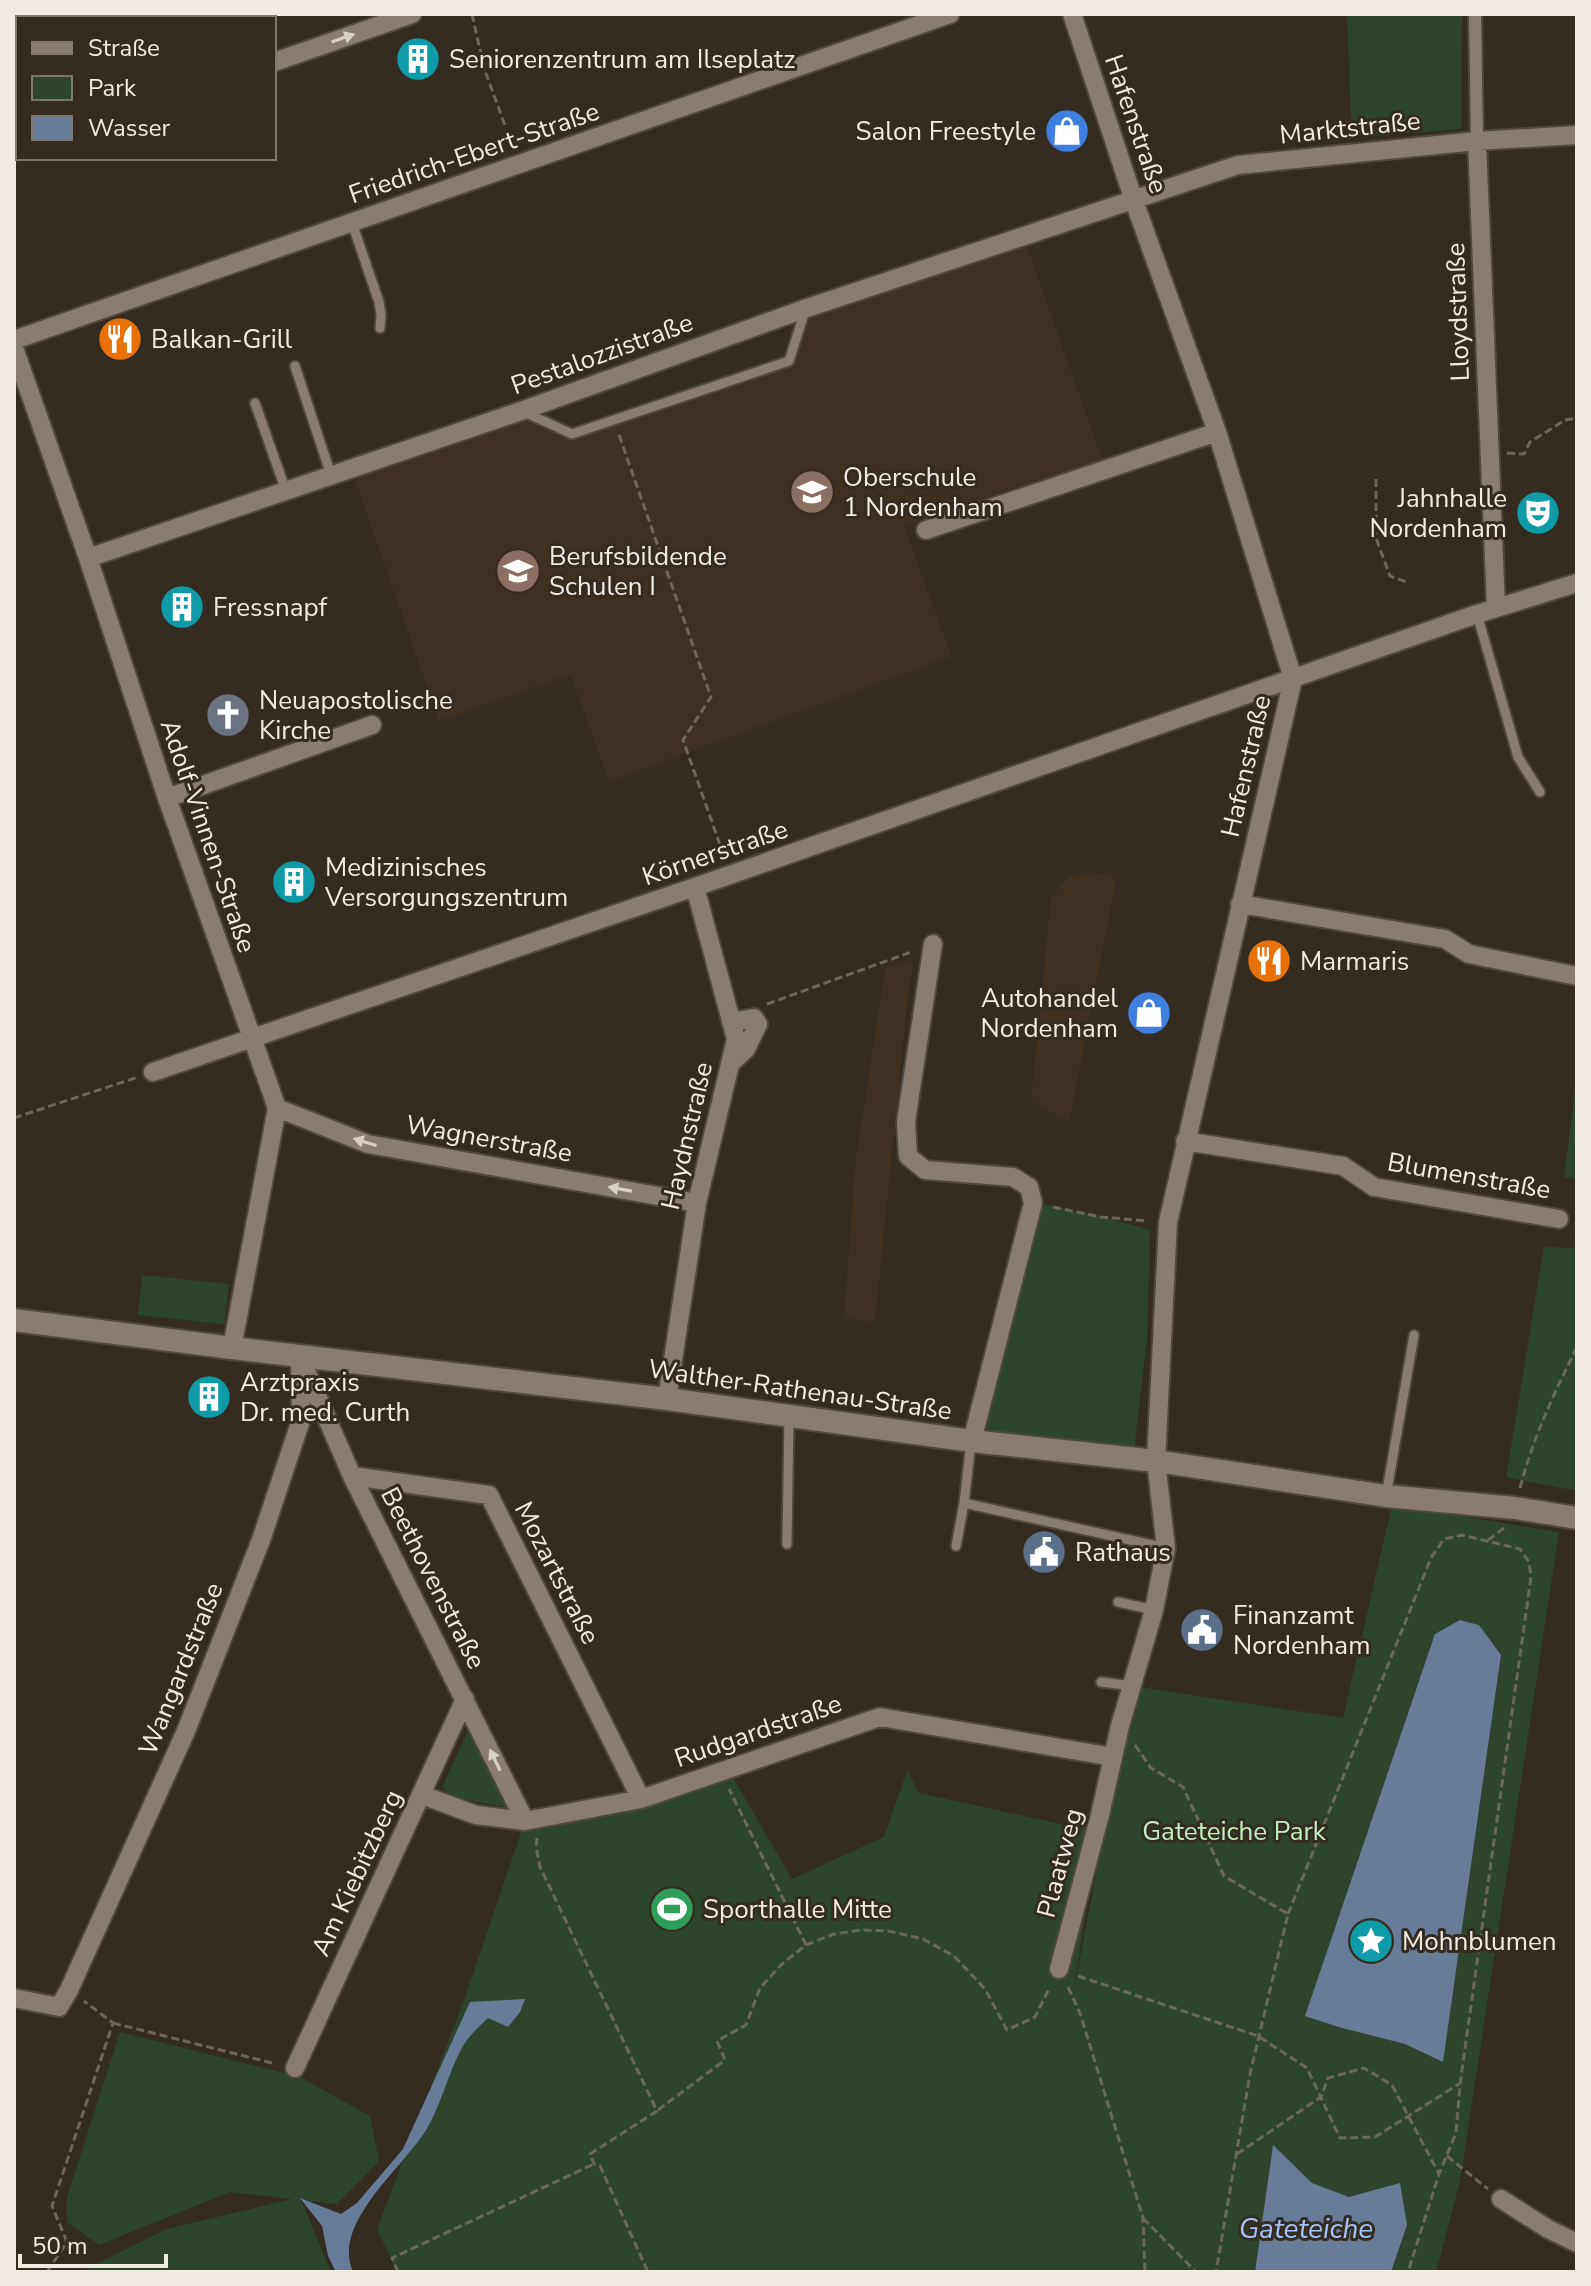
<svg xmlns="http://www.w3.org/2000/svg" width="1591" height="2286" viewBox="0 0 1591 2286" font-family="'Nunito Sans',sans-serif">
	<rect width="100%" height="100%" fill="#352c21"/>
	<!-- built -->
	<path fill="#3f3121" d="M1023 235 1102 459 904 525 951 656 609 781 570 674 439 721 351 468 521 411 573 434 789 361 807 308Z
		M1109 873 1116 883 1069 1121 1031 1101 1051 898 1068 877Z
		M914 961 907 1004 875 1322 844 1318 855 1166 885 968Z"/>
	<!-- green -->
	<path fill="#2d452d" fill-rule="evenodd" d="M117 14H241L242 18H119Z
		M1347 14H1462L1461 129 1352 137Z
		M1577 1075V1179L1564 1177Z
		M1034 1202 1103 1217 1150 1230 1147 1338 1134 1451 976 1435Z
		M1544 1247 1577 1248V1491L1506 1477Z
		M142 1275 229 1284 224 1324 138 1315Z
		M1392 1505 1559 1532 1460 2181 1436 2272H1391L1407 2225 1349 2197 1312 2183 1273 2146 1255 2272H397L377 2229 464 2000 525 1821 728 1769 792 1879 884 1837 907 1771 919 1793 1074 1827 1100 1815 1074 1990 1132 1686 1343 1718ZM1460 1620 1479 1625 1501 1655 1443 2061 1405 2044 1342 2028 1305 2015Z
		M468 1731 477 1733 511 1808 452 1797 442 1787Z
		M120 2032 300 2077 370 2116 379 2161 337 2204 301 2200 331 2272H80L167 2229 292 2199 230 2192 99 2245 67 2222V2197Z"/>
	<!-- water -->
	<path fill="#687b99" d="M1460 1620 1479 1625 1501 1655 1443 2062 1405 2044 1342 2028 1305 2016 1435 1634Z
		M525 1999 520 2012 508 2027 488 2018C481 2025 473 2032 467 2040 450 2064 442 2105 426 2130 404 2167 331 2223 353 2272H336L328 2256 322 2226 300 2198 341 2214 357 2203 403 2149 470 2002Z
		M1273 2145 1312 2183 1349 2197 1400 2183 1407 2225 1391 2272H1255Z"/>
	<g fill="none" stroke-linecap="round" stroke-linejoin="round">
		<!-- service casing -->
		<g stroke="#4f483e" stroke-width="13">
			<path id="service" d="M14 16 20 14
				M352 223 379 302 381 315 380 328
				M295 366 331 475
				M255 403 286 491
				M524 412 572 434 789 361 806 308
				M1477 614 1518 757 1540 792
				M1386 1496 1414 1335
				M964 1503 1166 1548
				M787 1544 789 1416
				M956 1546 964 1503 971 1442
				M1118 1602 1154 1610
				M1101 1682 1132 1686"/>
		</g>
		<!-- pedestrian casing -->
		<g stroke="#4f483e" stroke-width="16">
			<path id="pedestrian" d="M1475 14 1477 141"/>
		</g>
		<!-- minor casing -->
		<g stroke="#4f483e" stroke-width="22">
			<path id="minor" d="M148 14 149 18
				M274 62 412 14
				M1477 141 1496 608
				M14 151 18 150
				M14 340 950 14
				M14 348 88 558 167 798 277 1108 232 1348
				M926 530 1217 432
				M88 558 521 411 807 308 1238 165 1477 141 1577 135
				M167 798 372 725
				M1240 904 1445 939 1469 954 1577 976
				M933 944 906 1122 908 1156 925 1170 1013 1177 1029 1187 1033 1203 972 1441
				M730 1064 746 1049 758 1024 754 1018 731 1022
				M153 1072 695 887 1477 614 1577 583
				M277 1108 368 1144 697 1203
				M1185 1141 1343 1166 1374 1187 1559 1219
				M304 1366 352 1476 525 1821
				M667 1399 697 1203 736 1039 695 887
				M352 1476 489 1495 641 1799
				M422 1795 476 1815 525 1821 641 1799 880 1717 1113 1757
				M1059 1969 1100 1815 1120 1726 1154 1610 1166 1548 1156 1461 1168 1222 1293 679 1217 432 1133 198 1072 14
				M14 1998 59 2007 69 1990 186 1731 261 1540 301 1420 300 1356
				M295 2068 465 1699
				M1501 2199 1548 2229 1577 2243"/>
		</g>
		<!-- tertiary casing -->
		<g stroke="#4f483e" stroke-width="26">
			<path id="tertiary" d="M14 1320 232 1348 667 1399 972 1441 1156 1461 1386 1496 1515 1508 1577 1518"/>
		</g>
		<!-- path -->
		<path stroke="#6e665c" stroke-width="3" stroke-dasharray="8 4" stroke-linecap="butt" d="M472 14 484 68 506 128
			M619 435 711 697 683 740 724 856
			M1507 453 1524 454 1530 442 1565 420 1577 418
			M1376 479V538L1390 576 1409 583
			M767 1004 914 951
			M14 1118 138 1077
			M1053 1207 1101 1217 1148 1221
			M1520 1488C1533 1438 1554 1393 1577 1347
			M1488 1540 1504 1528
			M1135 1745 1151 1768 1183 1787 1224 1876 1288 1914 1250 2074 1216 2272
			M537 1838 536 1847 540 1867 657 2111 590 2154 594 2164 600 2166 648 2272
			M1288 1914 1431 1558 1444 1539 1462 1535 1520 1549 1529 1562 1531 1577 1460 2084 1456 2133 1439 2174 1408 2272
			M806 1945 834 1934 861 1930 888 1931 923 1939 954 1956 985 1989 1007 2030 1035 2017 1050 1987
			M1078 1976 1258 2036 1307 2068 1340 2138 1375 2137 1459 2084
			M1068 1987 1080 2013 1143 2218 1145 2272
			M113 2023 276 2064
			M658 2110 725 2060 717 2041 746 2025 760 1988 782 1964 806 1945 729 1789
			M1237 2154 1321 2097 1328 2078 1364 2068 1392 2085 1439 2174
			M1447 2156 1488 2189
			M1143 2218 1196 2272
			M47 2272 67 2242 52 2206 113 2023 84 2001
			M398 2272 392 2258 594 2164"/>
		<!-- service -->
		<use href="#service" stroke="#887d70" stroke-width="9"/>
		<!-- pedestrian -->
		<use href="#pedestrian" stroke="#887d70" stroke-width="12"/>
		<!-- minor -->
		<use href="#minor" stroke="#887d70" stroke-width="18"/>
		<!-- tertiary -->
		<use href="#tertiary" stroke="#887d70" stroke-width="22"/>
	</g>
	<!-- one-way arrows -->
	<defs><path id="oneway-solid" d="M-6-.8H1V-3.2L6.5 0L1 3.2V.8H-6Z" transform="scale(2)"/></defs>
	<g fill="#d7d0c7">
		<use href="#oneway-solid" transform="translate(343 38) rotate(-19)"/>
		<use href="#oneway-solid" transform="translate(365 1142) rotate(-163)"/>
		<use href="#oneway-solid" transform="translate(620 1189) rotate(-170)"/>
		<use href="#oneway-solid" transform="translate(495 1760) rotate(-116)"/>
	</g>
	<!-- icons -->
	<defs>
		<g id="building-disc" transform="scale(2.3)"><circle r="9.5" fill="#0f9aa8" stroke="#352c21"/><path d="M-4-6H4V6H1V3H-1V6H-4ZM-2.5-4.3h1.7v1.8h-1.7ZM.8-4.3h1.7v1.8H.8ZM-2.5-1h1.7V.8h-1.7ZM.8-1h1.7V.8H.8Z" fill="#fff"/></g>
		<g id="shop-disc" transform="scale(2.3)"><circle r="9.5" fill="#3f7fe0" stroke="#352c21"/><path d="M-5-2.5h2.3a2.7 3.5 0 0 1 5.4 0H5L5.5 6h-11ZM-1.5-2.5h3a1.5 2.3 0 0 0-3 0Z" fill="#fff"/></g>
		<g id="restaurant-disc" transform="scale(2.3)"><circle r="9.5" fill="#e8710a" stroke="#352c21"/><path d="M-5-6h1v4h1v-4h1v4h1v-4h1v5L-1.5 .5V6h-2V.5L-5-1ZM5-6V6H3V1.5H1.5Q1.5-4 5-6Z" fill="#fff"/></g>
		<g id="school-disc" transform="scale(2.3)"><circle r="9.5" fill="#8d6e63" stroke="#352c21"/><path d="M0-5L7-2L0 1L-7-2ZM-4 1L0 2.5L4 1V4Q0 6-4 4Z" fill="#fff"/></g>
		<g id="theatre-disc" transform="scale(2.3)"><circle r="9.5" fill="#0f9aa8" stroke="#352c21"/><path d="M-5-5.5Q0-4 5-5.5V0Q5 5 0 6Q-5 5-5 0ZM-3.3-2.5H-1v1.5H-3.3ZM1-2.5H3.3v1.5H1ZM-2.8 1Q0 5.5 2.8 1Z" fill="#fff"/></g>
		<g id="church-disc" transform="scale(2.3)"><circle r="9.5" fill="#6b7280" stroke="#352c21"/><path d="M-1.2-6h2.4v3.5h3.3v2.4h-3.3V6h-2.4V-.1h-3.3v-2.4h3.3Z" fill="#fff"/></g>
		<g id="civic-disc" transform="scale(2.3)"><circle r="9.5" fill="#5c6f8a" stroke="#352c21"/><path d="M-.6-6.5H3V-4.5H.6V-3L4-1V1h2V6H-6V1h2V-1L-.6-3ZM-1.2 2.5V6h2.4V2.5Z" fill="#fff"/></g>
		<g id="stadium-disc" transform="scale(2.3)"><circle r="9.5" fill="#2e9e5b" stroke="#352c21"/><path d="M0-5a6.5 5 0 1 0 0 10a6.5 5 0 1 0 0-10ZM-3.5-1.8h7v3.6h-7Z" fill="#fff"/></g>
		<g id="sight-disc" transform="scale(2.3)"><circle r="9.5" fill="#0f9aa8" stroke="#352c21"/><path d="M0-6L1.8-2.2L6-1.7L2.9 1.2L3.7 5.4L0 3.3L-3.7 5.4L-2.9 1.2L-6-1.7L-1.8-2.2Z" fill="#fff"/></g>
	</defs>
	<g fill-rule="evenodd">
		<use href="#building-disc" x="418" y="59"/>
		<use href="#shop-disc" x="1067" y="131"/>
		<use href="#restaurant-disc" x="120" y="339"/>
		<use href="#school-disc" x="812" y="492"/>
		<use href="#theatre-disc" x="1538" y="513"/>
		<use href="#school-disc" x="518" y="571"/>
		<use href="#building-disc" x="182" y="607"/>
		<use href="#church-disc" x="228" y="715"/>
		<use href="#building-disc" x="294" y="882"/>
		<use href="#restaurant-disc" x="1269" y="961"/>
		<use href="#shop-disc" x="1149" y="1013"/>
		<use href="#building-disc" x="209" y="1397"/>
		<use href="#civic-disc" x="1044" y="1552"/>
		<use href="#civic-disc" x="1202" y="1630"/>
		<use href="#stadium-disc" x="672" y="1909"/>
		<use href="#sight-disc" x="1371" y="1941"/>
	</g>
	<g text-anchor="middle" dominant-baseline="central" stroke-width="6" stroke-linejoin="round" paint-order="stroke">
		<!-- poi labels -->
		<g font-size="26" fill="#f1ebe4" stroke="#352c21" text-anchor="start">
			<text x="449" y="59">Seniorenzentrum am Ilseplatz</text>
			<text x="1036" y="131" text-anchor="end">Salon Freestyle</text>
			<text x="151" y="339">Balkan-Grill</text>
			<text x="843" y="477">Oberschule<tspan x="843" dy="30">1 Nordenham</tspan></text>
			<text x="1507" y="498" text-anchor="end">Jahnhalle<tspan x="1507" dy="30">Nordenham</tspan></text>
			<text x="549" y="556">Berufsbildende<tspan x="549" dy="30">Schulen I</tspan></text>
			<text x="213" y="607">Fressnapf</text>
			<text x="259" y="700">Neuapostolische<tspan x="259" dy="30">Kirche</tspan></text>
			<text x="325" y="867">Medizinisches<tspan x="325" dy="30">Versorgungszentrum</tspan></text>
			<text x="1300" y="961">Marmaris</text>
			<text x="1118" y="998" text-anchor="end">Autohandel<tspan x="1118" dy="30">Nordenham</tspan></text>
			<text x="240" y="1382">Arztpraxis<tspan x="240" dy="30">Dr. med. Curth</tspan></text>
			<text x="1075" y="1552">Rathaus</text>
			<text x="1233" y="1615">Finanzamt<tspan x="1233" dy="30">Nordenham</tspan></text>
			<text x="703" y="1909">Sporthalle Mitte</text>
			<text x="1402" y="1941">Mohnblumen</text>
		</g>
		<!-- street labels -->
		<g font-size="26" fill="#f1ebe4" stroke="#352c21">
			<text transform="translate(1136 124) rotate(71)">Hafenstraße</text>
			<text transform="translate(1350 128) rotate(-6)">Marktstraße</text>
			<text transform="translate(474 153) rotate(-19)">Friedrich-Ebert-Straße</text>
			<text transform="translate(1458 312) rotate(-92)">Lloydstraße</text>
			<text transform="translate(602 354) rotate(-20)">Pestalozzistraße</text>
			<text transform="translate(1246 766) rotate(-77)">Hafenstraße</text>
			<text transform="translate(208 836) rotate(71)">Adolf-Vinnen-Straße</text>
			<text transform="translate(715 853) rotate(-19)">Körnerstraße</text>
			<text transform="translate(687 1136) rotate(-77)">Haydnstraße</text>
			<text transform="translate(489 1139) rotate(10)">Wagnerstraße</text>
			<text transform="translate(1469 1176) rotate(10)">Blumenstraße</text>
			<text transform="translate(800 1390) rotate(8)">Walther-Rathenau-Straße</text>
			<text transform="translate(557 1573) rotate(63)">Mozartstraße</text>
			<text transform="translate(433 1578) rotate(63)">Beethovenstraße</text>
			<text transform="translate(181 1669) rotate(-68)">Wangardstraße</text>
			<text transform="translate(758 1731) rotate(-19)">Rudgardstraße</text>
			<text transform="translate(1060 1863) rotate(-75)">Plaatweg</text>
			<text transform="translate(357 1873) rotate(-65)">Am Kiebitzberg</text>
		</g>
		<!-- park labels -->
		<g font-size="26" fill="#c1f0c0" stroke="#352c21">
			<text x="1234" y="1831">Gateteiche Park</text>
		</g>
		<!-- water labels -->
		<g font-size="28" font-style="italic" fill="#a3c3f6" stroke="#352c21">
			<text x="1306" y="2229">Gateteiche</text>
		</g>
	</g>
	<!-- border -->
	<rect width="1591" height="2286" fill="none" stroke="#f1ebe4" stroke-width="32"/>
	<!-- legend -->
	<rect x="16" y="16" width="260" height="144" fill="#352c21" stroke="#80786f" stroke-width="2"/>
	<rect x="32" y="42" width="40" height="12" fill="#887d70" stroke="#80786f" stroke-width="2"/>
	<text x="88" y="56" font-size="24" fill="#f1ebe4">Straße</text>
	<rect x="32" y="76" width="40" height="24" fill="#2d452d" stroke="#80786f" stroke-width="2"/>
	<text x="88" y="96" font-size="24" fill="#f1ebe4">Park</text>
	<rect x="32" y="116" width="40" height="24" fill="#687b99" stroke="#80786f" stroke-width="2"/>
	<text x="88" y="136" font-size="24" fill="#f1ebe4">Wasser</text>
	<!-- scale -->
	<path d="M20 2254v12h146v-12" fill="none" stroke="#f1ebe4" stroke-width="4"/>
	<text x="32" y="2254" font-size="24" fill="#f1ebe4" stroke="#352c21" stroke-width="6" paint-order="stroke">50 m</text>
</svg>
